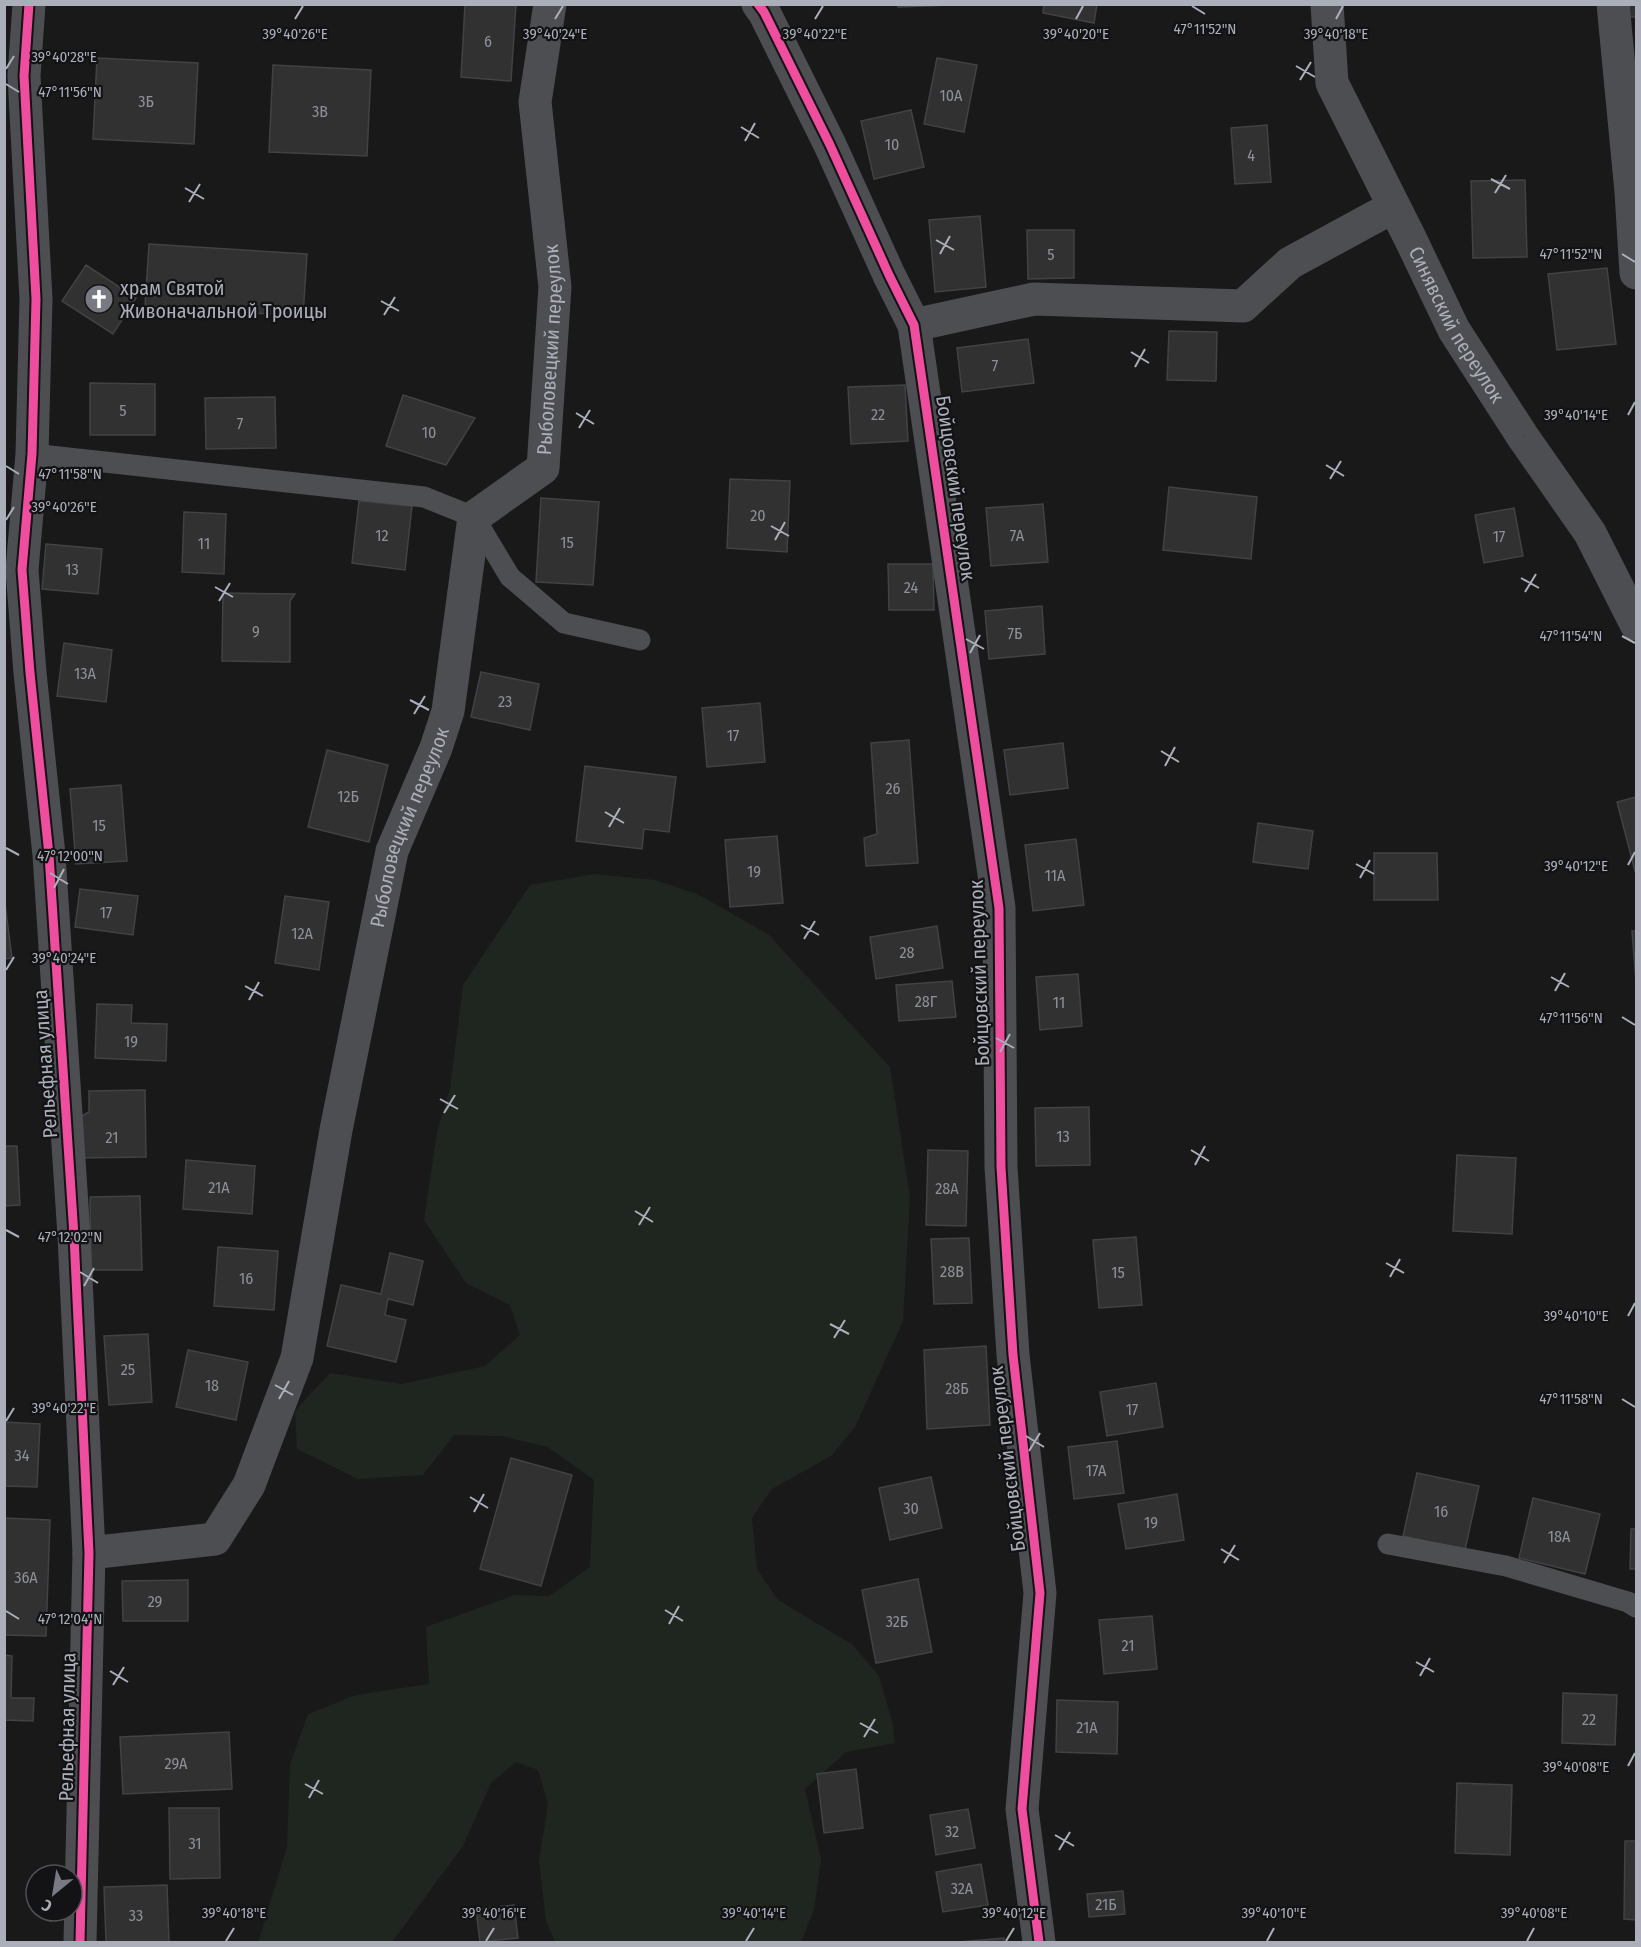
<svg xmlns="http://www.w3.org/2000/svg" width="1641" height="1947" viewBox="0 0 1641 1947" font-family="'Fira Sans Condensed',sans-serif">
	<rect width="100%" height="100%" fill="#191919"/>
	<!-- green -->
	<path fill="#1f261f" d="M595 874 655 880 697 894 768 934 890 1067 910 1197 903 1321 855 1427 831 1456 772 1489 752 1518 757 1569 778 1600 853 1645 879 1676 893 1725 895 1743 846 1752 805 1789 821 1859 814 1910 801 1942H555L546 1921 539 1861 548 1804 538 1770 516 1762 491 1783 463 1846 392 1942H258L287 1847 290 1764 308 1714 356 1695 429 1684 426 1627 515 1595 549 1596 590 1567 594 1480 548 1447 501 1436 454 1435 423 1475 358 1479 297 1449 295 1411 330 1373 402 1384 485 1366 520 1335 510 1305 466 1283 424 1220 437 1132 450 1088 463 985 530 885Z"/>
	<!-- building -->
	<path fill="#313131" stroke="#414245" stroke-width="1.5" d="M465 4H516L511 81 461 77Z
		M898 4H952V5L898 7Z
		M1044 4H1097L1094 23 1043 13Z
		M1629 4H1636V17H1628Z
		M97 58 198 63 194 144 93 139Z
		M937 58 977 65 964 132 924 124Z
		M273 65 371 70 367 156 269 152Z
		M911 110 924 167 874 179 861 121Z
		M1267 125 1271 182 1235 184 1231 128Z
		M1525 180 1527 257 1473 258 1471 181Z
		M980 216 986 287 935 292 929 220Z
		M1027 230H1074V278L1028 279Z
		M149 244 307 254 303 316 145 306Z
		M86 265 136 298 113 334 62 301Z
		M1607 268 1616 344 1557 350 1548 274Z
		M1169 331 1217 332 1216 381 1167 380Z
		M1028 339 1034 383 962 392 957 348Z
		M90 383 155 384V435H90Z
		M905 385 908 441 851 444 848 387Z
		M403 395 475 418 446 465 386 446Z
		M275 397 276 448 206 449 205 398Z
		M730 479 790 481 787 552 727 548Z
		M1169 487 1257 497 1251 559 1163 550Z
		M541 498 599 502 593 585 536 582Z
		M359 501 412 506 405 570 352 563Z
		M1043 504 1048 562 991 566 986 508Z
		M1514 508 1523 556 1484 563 1475 515Z
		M184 512 226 514 224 574 182 572Z
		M46 544 102 549 98 594 42 589Z
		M888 564H933L934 610H889Z
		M223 593 295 594 290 601V662L222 661Z
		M1042 606 1045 654 989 659 985 611Z
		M64 643 112 650 106 702 57 696Z
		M481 672 539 684 530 730 471 717Z
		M760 703 765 762 707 767 702 708Z
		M909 740 918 863 866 866 864 838 877 834 871 743Z
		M1063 743 1068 788 1010 795 1004 750Z
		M327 750 388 765 369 842 308 827Z
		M585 766 676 777 669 832 644 829 642 849 576 841Z
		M121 785 127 861 76 864 70 789Z
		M1636 797V871H1635L1617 802Z
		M1258 823 1313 831 1308 869 1253 862Z
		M777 836 783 903 730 907 725 840Z
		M1076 839 1084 905 1033 911 1025 845Z
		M1374 853H1437L1438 900H1374Z
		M80 889 138 896 133 935 75 927Z
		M4 896 12 958 4 959Z
		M285 896 329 902 319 970 275 963Z
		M937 926 943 968 876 979 870 937Z
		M1632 931H1636V982Z
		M1078 974 1082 1026 1040 1030 1036 977Z
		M952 981 956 1017 899 1021 896 985Z
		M97 1004 132 1005 131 1023 167 1024 166 1061 95 1058Z
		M145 1090 146 1157 78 1158V1118L89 1112V1091Z
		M1089 1107 1090 1165 1036 1166 1035 1108Z
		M4 1146H17L20 1205 4 1206Z
		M928 1150 968 1151 966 1226 926 1225Z
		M1457 1155 1516 1158 1512 1234 1453 1231Z
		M186 1160 255 1166 252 1214 183 1209Z
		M140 1196 142 1270H91L90 1197Z
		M1136 1237 1142 1305 1099 1308 1093 1240Z
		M969 1238 972 1303 934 1304 931 1239Z
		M218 1247 278 1251 274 1310 214 1306Z
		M390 1253 423 1261 413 1305 388 1299 385 1315 406 1320 396 1362 327 1346 341 1285 381 1294Z
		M148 1334 152 1402 109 1405 104 1336Z
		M986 1346 990 1425 927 1429 924 1350Z
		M188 1350 248 1362 236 1420 176 1407Z
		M1156 1383 1163 1427 1107 1436 1100 1392Z
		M4 1422 40 1424 37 1487 4 1486Z
		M1117 1441 1124 1493 1074 1499 1068 1447Z
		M511 1458 572 1475 541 1586 480 1569Z
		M1417 1473 1479 1486 1465 1550 1403 1536Z
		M931 1477 942 1528 890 1540 879 1488Z
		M1177 1494 1184 1540 1126 1549 1118 1504Z
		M1533 1498 1600 1514 1585 1574 1519 1558Z
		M4 1518 50 1520 46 1636 4 1635Z
		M1631 1529H1636V1569H1630Z
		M918 1579 932 1652 876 1663 862 1590Z
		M188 1580V1621H123L122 1581Z
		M1152 1616 1157 1669 1104 1674 1099 1620Z
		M4 1655 12 1656 11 1698H34L33 1721 4 1720Z
		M1563 1693 1617 1695 1615 1745 1562 1743Z
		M1057 1700 1118 1702 1117 1754 1056 1752Z
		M229 1732 232 1789 123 1794 120 1737Z
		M856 1769 863 1828 824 1833 817 1774Z
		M1457 1783 1512 1785 1510 1855 1455 1853Z
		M169 1808H219L220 1878 170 1879Z
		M968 1809 975 1848 936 1855 930 1815Z
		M1625 1841H1636V1920L1624 1919Z
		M981 1864 988 1905 943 1912 936 1872Z
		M167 1885 169 1942H106L104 1887Z
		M1123 1891 1125 1914 1089 1917 1087 1894Z
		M514 1905 518 1938 480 1942 476 1909Z
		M1004 1938V1942H959Z"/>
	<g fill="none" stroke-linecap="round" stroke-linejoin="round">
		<!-- lane -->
		<path stroke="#4d4e52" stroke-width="21" d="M32 454 424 497 474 517 510 577 564 623 640 640
			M1388 1544 1506 1566 1628 1602 1636 1607"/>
		<!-- street -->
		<g stroke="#4d4e52" stroke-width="33">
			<path d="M29 4 24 76 36 299 32 454 22 570 30 673 49 855 74 1236 89 1553 80 1942"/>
			<path d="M758 4 764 12 830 145 889 275 914 325 999 908 1001 1167 1013 1355 1040 1593 1022 1809 1039 1942"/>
			<path id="s1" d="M1327 4 1332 83 1410 238 1454 330 1523 437 1590 533 1636 624"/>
			<path d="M1613 4 1631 192 1636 273"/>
			<path d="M914 325 1034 299 1243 306 1290 263 1393 207"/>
			<path id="s2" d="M89 1553 215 1539 249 1485 297 1358 336 1130 392 851 436 748 448 711 474 517 543 468 555 287 535 102 550 4"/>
		</g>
		<!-- cycleway casing -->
		<g stroke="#131315" stroke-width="13">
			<path id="cycleway" d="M29 4 24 76 36 299 32 454 22 570 30 673 49 855 74 1236 89 1553 80 1942
				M758 4 764 12 830 145 889 275 914 325 999 908 1001 1167 1013 1355 1040 1593 1022 1809 1039 1942"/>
		</g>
		<!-- cycleway -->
		<use href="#cycleway" stroke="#ef4d9e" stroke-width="9"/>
	</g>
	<!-- ticks -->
	<path fill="none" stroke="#aaafba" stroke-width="2" d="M1192 6 1205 14M295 19 303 6M555 19 563 6M815 19 823 6M1076 19 1083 6M1336 19 1343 6M1296 66 1315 77M6 69 14 56M1300 80 1311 62M6 84 19 92M741 127 759 138M745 141 755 123M1491 179 1510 189M185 188 204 199M1495 193 1506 175M189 202 200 184M936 240 954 250M940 254 950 236M1622 254 1635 262M381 301 399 311M384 315 395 297M1131 352 1149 363M1135 367 1145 349M576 413 594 424M1628 415 1635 402M579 428 590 410M1326 465 1344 476M6 466 19 474M1330 479 1341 461M6 520 14 507M771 526 789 536M775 540 785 522M1521 578 1539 588M215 587 233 597M1525 592 1536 574M219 601 230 583M1622 636 1635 643M966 639 984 649M970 653 980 635M410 700 429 710M414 714 425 696M1161 751 1179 762M1165 766 1175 747M605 812 624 823M609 827 620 808M6 848 19 855M1356 864 1374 874M1628 865 1635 852M50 873 68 884M1360 878 1370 860M54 888 64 869M801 925 819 935M804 939 815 921M6 970 14 957M1551 977 1569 987M245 986 263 996M1555 991 1565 973M249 1000 259 982M1622 1017 1635 1025M996 1038 1014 1048M1000 1052 1010 1034M440 1099 458 1109M444 1113 455 1095M1191 1150 1209 1161M1195 1165 1205 1146M635 1211 653 1222M639 1225 650 1207M6 1230 19 1237M1386 1263 1404 1273M80 1272 98 1283M1390 1277 1400 1259M84 1286 94 1268M1628 1316 1635 1303M830 1324 849 1334M834 1338 845 1320M275 1385 293 1395M279 1399 289 1381M1622 1399 1635 1407M6 1421 14 1408M1026 1436 1044 1447M1029 1451 1040 1433M470 1497 488 1508M474 1512 484 1494M1221 1549 1239 1560M1224 1563 1235 1545M665 1610 683 1621M6 1611 19 1619M669 1624 679 1606M1416 1662 1434 1672M110 1671 128 1682M1420 1676 1430 1658M113 1685 124 1667M860 1723 878 1733M864 1737 875 1719M1628 1766 1635 1753M305 1784 323 1794M309 1798 319 1780M1055 1835 1074 1846M1059 1850 1070 1832M226 1941 234 1928M486 1941 494 1928M746 1941 754 1928M1006 1941 1014 1928M1267 1941 1274 1928M1527 1941 1534 1928"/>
	<!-- icons -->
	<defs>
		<g id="church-disc" transform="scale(1.5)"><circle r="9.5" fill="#777a82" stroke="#131315"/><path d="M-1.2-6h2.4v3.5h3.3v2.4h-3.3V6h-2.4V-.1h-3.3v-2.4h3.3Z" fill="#fff"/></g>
	</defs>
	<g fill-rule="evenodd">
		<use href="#church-disc" x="99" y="299"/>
	</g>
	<g text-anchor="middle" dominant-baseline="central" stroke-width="4.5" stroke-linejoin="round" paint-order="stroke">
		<!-- number labels -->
		<g font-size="16" fill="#8c9098">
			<text x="488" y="41">6</text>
			<text x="951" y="95">10А</text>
			<text x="146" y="101">3Б</text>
			<text x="320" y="111">3В</text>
			<text x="892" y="144">10</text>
			<text x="1251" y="155">4</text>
			<text x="1051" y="254">5</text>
			<text x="995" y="365">7</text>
			<text x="123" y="410">5</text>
			<text x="878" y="414">22</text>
			<text x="240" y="423">7</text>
			<text x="429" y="432">10</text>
			<text x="758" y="515">20</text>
			<text x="382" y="535">12</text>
			<text x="1017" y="535">7А</text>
			<text x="1499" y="536">17</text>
			<text x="567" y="542">15</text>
			<text x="204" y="543">11</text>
			<text x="72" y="569">13</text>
			<text x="911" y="587">24</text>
			<text x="256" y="631">9</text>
			<text x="1015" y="633">7Б</text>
			<text x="85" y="673">13А</text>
			<text x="505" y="701">23</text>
			<text x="733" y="735">17</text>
			<text x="893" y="788">26</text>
			<text x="348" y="796">12Б</text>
			<text x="99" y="825">15</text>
			<text x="754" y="871">19</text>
			<text x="1055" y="875">11А</text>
			<text x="106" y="912">17</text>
			<text x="302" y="933">12А</text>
			<text x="907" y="952">28</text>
			<text x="926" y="1001">28Г</text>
			<text x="1059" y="1002">11</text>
			<text x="131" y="1041">19</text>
			<text x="1063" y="1136">13</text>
			<text x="112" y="1137">21</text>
			<text x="219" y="1187">21А</text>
			<text x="947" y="1188">28А</text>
			<text x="952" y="1271">28В</text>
			<text x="1118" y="1272">15</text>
			<text x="246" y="1278">16</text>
			<text x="128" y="1369">25</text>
			<text x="212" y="1385">18</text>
			<text x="957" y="1388">28Б</text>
			<text x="1132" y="1409">17</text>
			<text x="22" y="1455">34</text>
			<text x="1096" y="1470">17А</text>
			<text x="911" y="1508">30</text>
			<text x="1441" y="1511">16</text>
			<text x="1151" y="1522">19</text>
			<text x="1559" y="1536">18А</text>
			<text x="26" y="1577">36А</text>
			<text x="155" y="1601">29</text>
			<text x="897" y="1621">32Б</text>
			<text x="1128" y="1645">21</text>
			<text x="1589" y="1719">22</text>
			<text x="1087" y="1727">21А</text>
			<text x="176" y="1763">29А</text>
			<text x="952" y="1831">32</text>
			<text x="195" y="1843">31</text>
			<text x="962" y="1888">32А</text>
			<text x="1106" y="1904">21Б</text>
			<text x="136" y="1915">33</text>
		</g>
		<!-- poi labels -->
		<g font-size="20" fill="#aaafba" stroke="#131315" text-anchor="start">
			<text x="120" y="288">храм Святой<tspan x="120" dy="23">Живоначальной Троицы</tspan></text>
		</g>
		<!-- street labels -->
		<g font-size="20" fill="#aaafba" stroke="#131315">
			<text stroke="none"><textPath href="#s1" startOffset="351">Синявский переулок</textPath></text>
			<text stroke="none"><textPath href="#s2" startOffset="1392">Рыболовецкий переулок</textPath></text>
			<text transform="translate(956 488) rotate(82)">Бойцовский переулок</text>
			<text stroke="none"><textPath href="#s2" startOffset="870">Рыболовецкий переулок</textPath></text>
			<text transform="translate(979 973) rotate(-92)">Бойцовский переулок</text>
			<text transform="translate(45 1064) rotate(-94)">Рельефная улица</text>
			<text transform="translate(1007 1459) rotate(-97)">Бойцовский переулок</text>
			<text transform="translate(67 1727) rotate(-89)">Рельефная улица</text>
		</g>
	</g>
	<g font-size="15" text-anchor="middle" fill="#aaafba" stroke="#131315" stroke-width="4.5" stroke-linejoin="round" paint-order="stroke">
		<text x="1205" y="34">47°11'52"N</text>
		<text x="295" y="39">39°40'26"E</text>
		<text x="555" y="39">39°40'24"E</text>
		<text x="815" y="39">39°40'22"E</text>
		<text x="1076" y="39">39°40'20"E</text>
		<text x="1336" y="39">39°40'18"E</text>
		<text x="64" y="62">39°40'28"E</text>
		<text x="70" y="97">47°11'56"N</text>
		<text x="1571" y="259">47°11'52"N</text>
		<text x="1576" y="420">39°40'14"E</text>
		<text x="70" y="479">47°11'58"N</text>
		<text x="64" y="512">39°40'26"E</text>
		<text x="1571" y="641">47°11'54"N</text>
		<text x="70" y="861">47°12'00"N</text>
		<text x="1576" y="871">39°40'12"E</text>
		<text x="64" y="963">39°40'24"E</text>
		<text x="1571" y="1023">47°11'56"N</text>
		<text x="70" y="1242">47°12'02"N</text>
		<text x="1576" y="1321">39°40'10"E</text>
		<text x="1571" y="1404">47°11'58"N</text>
		<text x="64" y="1413">39°40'22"E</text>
		<text x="70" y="1624">47°12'04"N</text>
		<text x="1576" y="1772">39°40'08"E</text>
		<text x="234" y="1918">39°40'18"E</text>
		<text x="494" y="1918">39°40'16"E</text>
		<text x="754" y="1918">39°40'14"E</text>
		<text x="1014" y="1918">39°40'12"E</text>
		<text x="1274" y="1918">39°40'10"E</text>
		<text x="1534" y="1918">39°40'08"E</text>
	</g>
	<!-- border -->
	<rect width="1641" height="1947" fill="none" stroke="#aaafba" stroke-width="12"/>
	<!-- north arrow -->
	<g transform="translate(54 1893) rotate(210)"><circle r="28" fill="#131315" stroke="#4f5157" stroke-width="1.5"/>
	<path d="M0-4.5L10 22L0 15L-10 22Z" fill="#777a82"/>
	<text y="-9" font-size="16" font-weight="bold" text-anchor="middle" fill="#aaafba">С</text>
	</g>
</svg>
